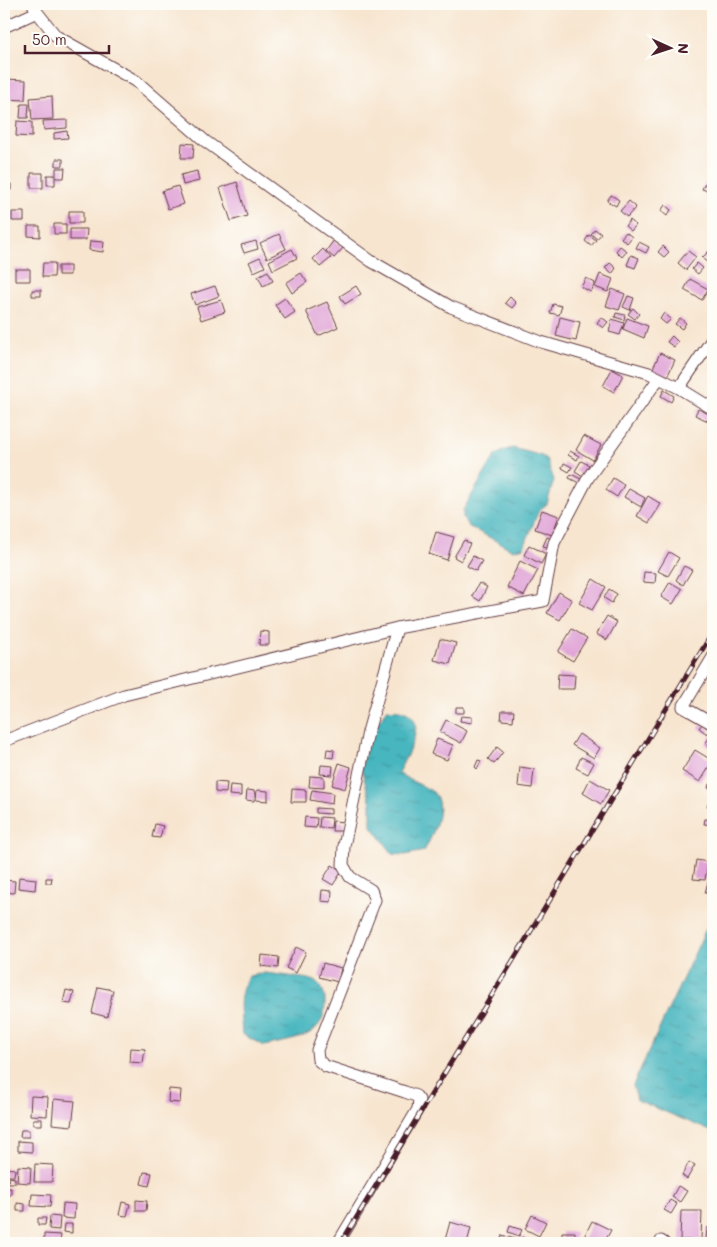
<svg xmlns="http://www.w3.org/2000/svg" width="717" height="1247" viewBox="0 0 717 1247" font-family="Mali,sans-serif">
	<defs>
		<pattern id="water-ripples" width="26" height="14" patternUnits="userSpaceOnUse" patternTransform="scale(1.25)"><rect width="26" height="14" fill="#47b6bf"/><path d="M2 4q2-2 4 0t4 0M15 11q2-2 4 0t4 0" fill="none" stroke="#3d939b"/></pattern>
	</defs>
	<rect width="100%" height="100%" fill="#fdfcf7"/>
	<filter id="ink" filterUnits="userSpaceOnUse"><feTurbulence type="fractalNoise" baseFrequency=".02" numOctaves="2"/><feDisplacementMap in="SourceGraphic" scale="10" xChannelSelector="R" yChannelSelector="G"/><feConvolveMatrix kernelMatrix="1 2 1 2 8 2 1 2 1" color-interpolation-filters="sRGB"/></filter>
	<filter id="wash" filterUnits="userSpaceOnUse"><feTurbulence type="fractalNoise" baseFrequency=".0096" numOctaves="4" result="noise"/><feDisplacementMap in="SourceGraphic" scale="20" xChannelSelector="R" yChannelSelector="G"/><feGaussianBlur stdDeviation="1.12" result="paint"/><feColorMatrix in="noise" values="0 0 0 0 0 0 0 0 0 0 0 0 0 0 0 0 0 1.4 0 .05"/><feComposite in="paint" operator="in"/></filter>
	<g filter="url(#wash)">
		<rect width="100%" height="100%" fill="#f7e5cf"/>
		<!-- water -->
		<path fill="url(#water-ripples)" stroke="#486a75" d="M513 448 542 456 547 460 554 480 547 504 539 510 524 547 513 550 468 526 463 518V510L495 456 505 450Z
			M387 709C392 710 398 709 403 711 431 720 405 757 398 773 405 778 428 788 433 792 447 806 432 837 424 851L405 855 393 854 371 825V803L361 768 371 733Z
			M713 914V1132L637 1100 633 1085Z
			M265 973C274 974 309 978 315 981 322 985 325 994 325 1001 326 1039 293 1039 264 1046L242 1034C241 1011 236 996 249 976Z"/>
		<g id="blocks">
			<!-- building -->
			<path fill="#e0a3d7" d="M4 79 26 80 25 100 4 99Z
				M52 96 53 119 32 120 30 98Z
				M21 104H29L28 118H20Z
				M67 120V128L44 130 43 121Z
				M17 121 32 122V137L16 136Z
				M67 131 68 138 54 139V133Z
				M182 143 194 144 193 158H181Z
				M56 159H63V166H56Z
				M56 168H65L64 178H56Z
				M197 171 199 181 183 185 181 175Z
				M31 173H43V188H31Z
				M47 175H55V185H47Z
				M237 182 247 216 231 221 220 188Z
				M705 183 713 186V193L702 189Z
				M4 184H11V190H4Z
				M178 186 184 204 168 209 162 191Z
				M4 194H6V206H4Z
				M611 195 619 200 616 206 607 201Z
				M629 201 636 207 627 217 620 211Z
				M665 205 671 210 667 216 661 211Z
				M69 211H83V223H69Z
				M12 212H24V221H12Z
				M630 220 636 225 631 231 625 226Z
				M54 224H66V234H54Z
				M28 226H40V237L28 236Z
				M70 229H87L86 240H70Z
				M595 229 601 234 597 239 591 234Z
				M626 232 632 237 627 243 621 238Z
				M279 234 286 249 267 258 260 243Z
				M589 235 596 240 591 246 585 241Z
				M334 240 343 248 334 258 326 251Z
				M90 241 104 242 103 252 89 250Z
				M256 241 258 249 244 253 241 245Z
				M639 242 649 247 646 253 636 248Z
				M620 246 627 251 622 257 616 251Z
				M663 246 669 252 664 257 658 252Z
				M712 248 713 262 710 265 702 258Z
				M292 249 297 258 273 270 269 261Z
				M323 249 331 258 320 267 313 259Z
				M688 251 696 257 686 270 678 263Z
				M631 255 639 258 635 268 627 265Z
				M260 257 265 267 254 272 249 262Z
				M43 263H55L54 277H42Z
				M610 263 616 268 612 274 605 268Z
				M697 263 703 268 698 274 692 269Z
				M58 266H70V275H58Z
				M15 269H30V281H15Z
				M268 271 273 281 263 286 258 276Z
				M301 273 307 282 292 293 286 283Z
				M600 274 613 279 608 292 595 287Z
				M586 278 595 283 591 292 581 287Z
				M690 279 708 289 702 300 684 290Z
				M215 286 219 296 195 305 191 294Z
				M356 286 361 294 345 304 340 296Z
				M612 289 625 294 619 310 606 306Z
				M32 290H41V296H32Z
				M628 296 634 298 630 310 623 307Z
				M510 297 516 303 512 308 505 303Z
				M285 298 295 312 285 319 275 305Z
				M221 300 225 312 201 320 197 307Z
				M327 302 338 327 318 336 306 311Z
				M553 304 562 306 559 315 550 313Z
				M633 308 639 314 635 319 628 314Z
				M616 313 625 315 624 320 615 317Z
				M664 313 671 319 666 324 660 319Z
				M560 317 580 322 576 341 556 336Z
				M601 317 608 322 603 328 597 323Z
				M627 318 648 326 644 338 623 329Z
				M680 318 686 323 682 329 675 324Z
				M612 319 624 323 620 335 609 332Z
				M672 336 678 342 674 347 667 342Z
				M660 353 675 360 667 377 652 370Z
				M612 369 623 375 614 392 603 386Z
				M664 390 674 396 671 402 661 396Z
				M698 409 711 415 708 421 695 415Z
				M584 436 601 445 593 460 576 450Z
				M570 451 579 456 577 460 568 455Z
				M581 461 589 465 583 476 575 471Z
				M564 463 572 467 569 472 562 468Z
				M571 474 581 479 579 483 569 478Z
				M613 478 624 485 617 497 606 490Z
				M629 489 645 498 641 507 624 497Z
				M648 496 661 504 649 523 637 516Z
				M542 510 559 516 552 535 535 529Z
				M436 532 454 537 447 560 429 554Z
				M547 537 551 539 547 547 543 546Z
				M464 540 470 544 461 561 454 557Z
				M529 545 546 554 541 564 524 555Z
				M669 552 679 558 668 576 658 571Z
				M473 556 482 561 476 571 467 566Z
				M520 561 538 570 524 596 507 587Z
				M684 566 692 570 683 585 676 580Z
				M644 572 656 573 655 583 643 582Z
				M593 579 606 587 592 610 579 603Z
				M670 582 682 589 673 604 661 597Z
				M479 583 487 587 480 601 472 596Z
				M609 589 617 594 612 603 604 598Z
				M559 592 572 600 560 620 547 613Z
				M607 616 617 622 607 640 596 634Z
				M572 629 587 638 573 661 558 652Z
				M260 631 269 632V645H259Z
				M440 639 456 643 450 664 434 660Z
				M558 674 575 675 574 689H557Z
				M456 707H464V713H456Z
				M502 711H514L513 721 501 720Z
				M461 716 472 717V723L460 721Z
				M446 720 467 731 461 743 440 732Z
				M702 724 710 730 707 734 699 728Z
				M713 732V750L705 744Z
				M579 734 600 748 594 758 572 745Z
				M437 739 453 745 447 760 431 754Z
				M497 747 503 752 494 764 488 759Z
				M327 749 334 750 333 758 326 757Z
				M695 750 713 761 700 782 682 771Z
				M581 757 594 763 588 774 576 768Z
				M478 760 481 761 477 769 475 767Z
				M339 763 351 767 345 789 332 785Z
				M321 765 333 766 332 775 320 774Z
				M520 767 534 769 532 788 518 786Z
				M310 776 324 777V788L309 787Z
				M590 779 609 790 601 804 583 793Z
				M215 782 227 783 226 793 215 792Z
				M709 784H713V789L708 788Z
				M230 785 241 786V796L229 795Z
				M292 789 306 790V802H291Z
				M247 790 255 791 254 801 246 800Z
				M257 790 268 791V801L256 800Z
				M312 790 333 793 332 804 310 800Z
				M713 793V809L707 806Z
				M316 808 331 809V814L316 813Z
				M305 817 317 818 316 828 304 827Z
				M320 817 332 818 331 828 319 827Z
				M705 819 713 820V825L704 824Z
				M333 821 344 822 343 831H332Z
				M155 824 163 826 160 838 152 837Z
				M696 860 708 862 705 880 693 879Z
				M332 865 342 871 333 885 323 879Z
				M19 877 36 879 35 890 18 888Z
				M46 878H52L51 883H46Z
				M709 878 713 879V895L705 893Z
				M4 880 15 881 14 893 4 892Z
				M322 890 332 891 331 902 321 901Z
				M296 947 306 952 296 973 286 968Z
				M262 955 279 957 278 968 261 966Z
				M323 963 341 968 338 982 319 977Z
				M98 987 113 990 107 1017 92 1013Z
				M66 990 74 992 71 1004 63 1003Z
				M131 1048 145 1049 143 1063 130 1062Z
				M169 1089 181 1090 180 1103 168 1102Z
				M31 1096 48 1097 47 1116 30 1115Z
				M54 1099 75 1101 72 1126 52 1124Z
				M33 1119H42V1125H33Z
				M21 1130H29V1137H20Z
				M18 1141 32 1142V1152L18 1151Z
				M689 1162 695 1165 687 1179 682 1175Z
				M35 1164 53 1165 52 1182H34Z
				M18 1166 31 1167 30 1183 17 1182Z
				M4 1168 15 1169 14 1176H4Z
				M144 1172 152 1173 149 1186 141 1184Z
				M9 1177 15 1178V1183H8Z
				M678 1186 687 1191 680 1202 672 1197Z
				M5 1188H11V1195H5Z
				M32 1194 51 1195 50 1207 31 1206Z
				M136 1200 147 1201 146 1211H136Z
				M670 1200 677 1204 671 1214 664 1210Z
				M122 1202 130 1204 127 1216 119 1215Z
				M17 1203 25 1204V1211H17Z
				M63 1203 75 1204 74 1219 62 1218Z
				M681 1211H702L701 1240H680Z
				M532 1215 546 1222 539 1236 525 1229Z
				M50 1216 60 1217 59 1230 49 1229Z
				M38 1218H46L45 1225H38Z
				M592 1221 611 1230 604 1243H587L582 1241Z
				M450 1222 471 1228 467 1243H457L445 1240Z
				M64 1224H72V1233L63 1232Z
				M510 1226 522 1230 519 1236 508 1232Z
				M707 1228H713V1240L706 1239Z
				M562 1232H575V1243H562Z
				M44 1234 61 1235 60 1243H44Z
				M502 1235 515 1239 514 1243H500Z
				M522 1237 534 1243H519Z"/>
		</g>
	</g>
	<g filter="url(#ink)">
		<use href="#blocks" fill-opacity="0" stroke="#643d44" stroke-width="1"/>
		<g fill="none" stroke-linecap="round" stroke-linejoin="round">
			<!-- minor casing -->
			<g stroke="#643d44" stroke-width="13">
				<path id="minor" d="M33 4 37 12 56 36 136 81 205 141 371 261 451 307 541 342 649 373 679 388 713 409
					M4 27 37 12
					M679 388 713 338
					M713 657 683 707 713 724
					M4 741 124 695 397 628 543 601 554 543 588 478 659 378
					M661 1241 664 1243
					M338 1243 418 1109 419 1100 416 1096 405 1092 325 1066 318 1060 317 1050 375 900 371 890 350 877 343 865 344 846 368 732 397 628"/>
			</g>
			<!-- minor -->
			<use href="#minor" stroke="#fff" stroke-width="11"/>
			<!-- rail casing -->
			<g stroke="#4a1f2b" stroke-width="5">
				<path id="rail" d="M341 1243 713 632"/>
			</g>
			<!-- rail -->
			<use href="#rail" stroke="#fdfcf7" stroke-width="3" stroke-dasharray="9" stroke-linecap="butt"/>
		</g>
	</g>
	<!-- margin -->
	<rect width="717" height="1247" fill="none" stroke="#fdfcf7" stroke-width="20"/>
	<!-- north arrow -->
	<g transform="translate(670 48) rotate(93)" stroke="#fdfcf7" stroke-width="4" paint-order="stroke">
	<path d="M0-4L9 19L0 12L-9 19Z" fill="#4a1f2b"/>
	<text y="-8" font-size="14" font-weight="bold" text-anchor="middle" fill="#4a1f2b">N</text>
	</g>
	<!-- scale -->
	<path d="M25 45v8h84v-8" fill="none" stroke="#4a1f2b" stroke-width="2.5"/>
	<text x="32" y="45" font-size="15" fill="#4a1f2b" stroke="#fdfcf7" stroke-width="4" paint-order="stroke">50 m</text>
</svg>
